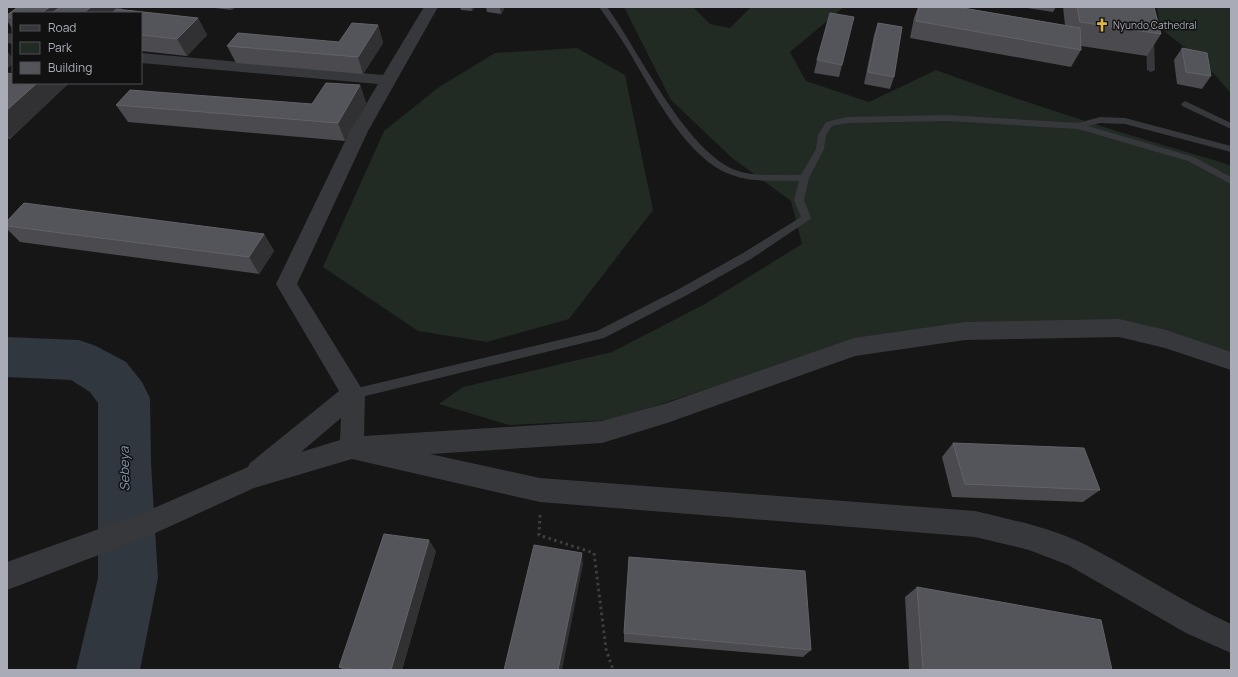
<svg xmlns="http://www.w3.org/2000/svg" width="1238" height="677" viewBox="0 0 1238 677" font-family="Manrope,sans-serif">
	<rect width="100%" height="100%" fill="#161617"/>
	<!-- green -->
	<path fill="#222a24" d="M624 7H693L710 24 730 28 751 7H844L790 52 806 81 869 102 936 70C1031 105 1126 135 1224 163L1231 166V360L1164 336 965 323 735 380 612 420 509 425 439 404 463 387 612 352 705 304 802 244 791 201 732 158 671 100Z
		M1157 7H1231V93L1202 61 1160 28Z
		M577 48 625 75 653 210 569 319 487 342 418 331 323 267 384 131 439 87 495 53Z"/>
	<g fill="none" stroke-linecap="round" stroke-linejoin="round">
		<!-- river -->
		<path fill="#30373f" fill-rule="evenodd" d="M7 337 79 340 96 346 126 362 142 382 150 398 151 463 158 578 140 670H76L98 578V403L90 392 71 380 7 377Z"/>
		<!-- path -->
		<path stroke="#3d3f43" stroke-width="3" stroke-dasharray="2.5 3.5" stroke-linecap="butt" d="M540 515 539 535 594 553 606 649 613 670"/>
		<!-- service -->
		<path fill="#37383c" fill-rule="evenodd" d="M599 7H607C639 51 687 154 738 171 755 177 783 174 801 175L816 149 818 135 826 122 847 117 948 115 1078 123 1100 117 1125 118 1231 146V152L1125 124 1100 123 1088 126 1194 157 1231 177V184L1188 161 1078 129 948 121 847 123 832 126 826 135 824 149 809 178 804 200 811 218 809 220 751 259 687 295 604 338 353 399 349 398 347 394 349 390 353 389 597 331 679 289 743 253 801 217 794 200 799 181C778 180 752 183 732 175 686 159 652 90 628 50 619 35 609 21 599 7Z
			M1145 7H1153L1155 70 1151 72 1147 70Z
			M1185 101 1231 123V129L1182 106 1181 104Z"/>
		<!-- minor -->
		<path fill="#37383c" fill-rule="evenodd" d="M424 7H438L368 131 297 284 365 394 364 436 602 421 667 403 854 338 965 322 1119 319 1166 330 1231 352V370L1165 348 1119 337 965 340 855 356 667 423 602 443 430 454 540 478 975 511C1012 520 1052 528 1086 545 1135 570 1181 601 1231 624V653L1186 633 1068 565 1029 550 975 537 540 502 352 459 254 488 151 535 7 590V562L138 515 248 467 250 463 339 391 276 284 350 131 378 84 141 63V53L383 75ZM341 418 340 440 301 452Z
			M7 33 13 34V44L7 43Z"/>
	</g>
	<!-- wall -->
	<path fill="#4a4a4f" d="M18 7H123L120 10 198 18 207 35 187 56 141 51V13H13V29L7 21V15Z
		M207 7H236L232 10Z
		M460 7H475L472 11 461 10Z
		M486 7H505L501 14 487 12Z
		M918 7H964V8L1065 25 1063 7H1154L1161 34 1147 56 1081 46V50L1071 67 910 38 914 18Z
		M1021 7H1056L1053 12Z
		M878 23 894 77 890 89 864 84 874 35Z
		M378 25 383 43 363 74 236 63 227 46 339 42Z
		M1182 48 1211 76 1202 89 1177 84 1174 60Z
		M817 60 842 65 839 77 814 73Z
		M7 73 13 83H69L10 139 7 138Z
		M360 85 366 103 345 141 128 122 116 105 312 104Z
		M7 221 264 234 274 251 259 274 20 242 7 229Z
		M953 443 1100 490 1083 502 952 497 942 457Z
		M436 551 402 670H343L339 667Z
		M917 587 1112 670H909L905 597Z
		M624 633 811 650 803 657 624 642Z"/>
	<!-- shaded-wall -->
	<path fill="#313134" d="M50 7H65L66 13H41Z
		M91 7H123L116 13H83Z
		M230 7H236L232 10Z
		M471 7H475L472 11Z
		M500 7H505L501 14 500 8Z
		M198 18 207 35 187 56 177 39Z
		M378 25 383 43 363 74 358 57Z
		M7 51 13 58V64L7 69Z
		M37 83H69L10 139 7 135V110Z
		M360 85 366 103 345 141 338 123Z
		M264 234 274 251 259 274 249 257Z
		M429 540 436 551 402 670H391Z
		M582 553 583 564 562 670H558Z"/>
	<!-- building -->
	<path fill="#54555a" stroke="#626268" d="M18 7H50L41 13H13V18L7 17V15Z
		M60 7H91L83 13H52Z
		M919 7H957L1080 28 1081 50 916 21Z
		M1077 7H1154L1161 34 1080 22Z
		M116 9 198 18 177 39 141 35V13H112Z
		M830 13 854 17 842 65 817 60Z
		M352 23 378 25 358 57 227 46 238 33 339 42Z
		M878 23 902 27 894 77 868 72Z
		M1182 48 1207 53 1211 76 1186 72Z
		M7 73 13 74V83H37L7 110Z
		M326 83 360 85 338 123 116 105 130 90 312 104Z
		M24 203 264 234 249 257 7 226V221Z
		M953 443 1084 448 1100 490 965 484Z
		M384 534 429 540 391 670H356L339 667Z
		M534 545 582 553 558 670H504Z
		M629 557 805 571 811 650 624 633Z
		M917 587 1101 620 1112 670H923Z"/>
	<!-- icons -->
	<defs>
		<g id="church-bare" transform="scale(1.08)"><path d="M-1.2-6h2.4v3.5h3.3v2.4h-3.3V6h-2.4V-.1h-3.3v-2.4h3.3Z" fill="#ddb549" stroke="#111112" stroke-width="2.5" paint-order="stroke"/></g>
	</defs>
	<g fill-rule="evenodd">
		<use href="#church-bare" x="1102" y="25"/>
	</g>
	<g text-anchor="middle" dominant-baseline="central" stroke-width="3" stroke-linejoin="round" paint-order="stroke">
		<!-- far-poi labels -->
		<g font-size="10" fill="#a9acb6" stroke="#111112" text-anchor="start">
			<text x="1113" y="25">Nyundo Cathedral</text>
		</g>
		<!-- water labels -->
		<g font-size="13" font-style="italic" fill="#8497ad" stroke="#111112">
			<text transform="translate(124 469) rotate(-91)">Sebeya</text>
		</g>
	</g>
	<!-- border -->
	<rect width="1238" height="677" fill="none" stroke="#a9acb6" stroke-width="16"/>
	<!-- legend -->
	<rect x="12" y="12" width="130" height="72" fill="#111112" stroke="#4e4f54"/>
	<rect x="20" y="25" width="20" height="6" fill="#37383c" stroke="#4e4f54"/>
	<text x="48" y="32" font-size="12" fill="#a9acb6">Road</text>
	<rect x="20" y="42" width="20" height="12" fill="#222a24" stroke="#4e4f54"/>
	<text x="48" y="52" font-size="12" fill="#a9acb6">Park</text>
	<rect x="20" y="62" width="20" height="12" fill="#54555a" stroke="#4e4f54"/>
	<text x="48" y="72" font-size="12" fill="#a9acb6">Building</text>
</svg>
